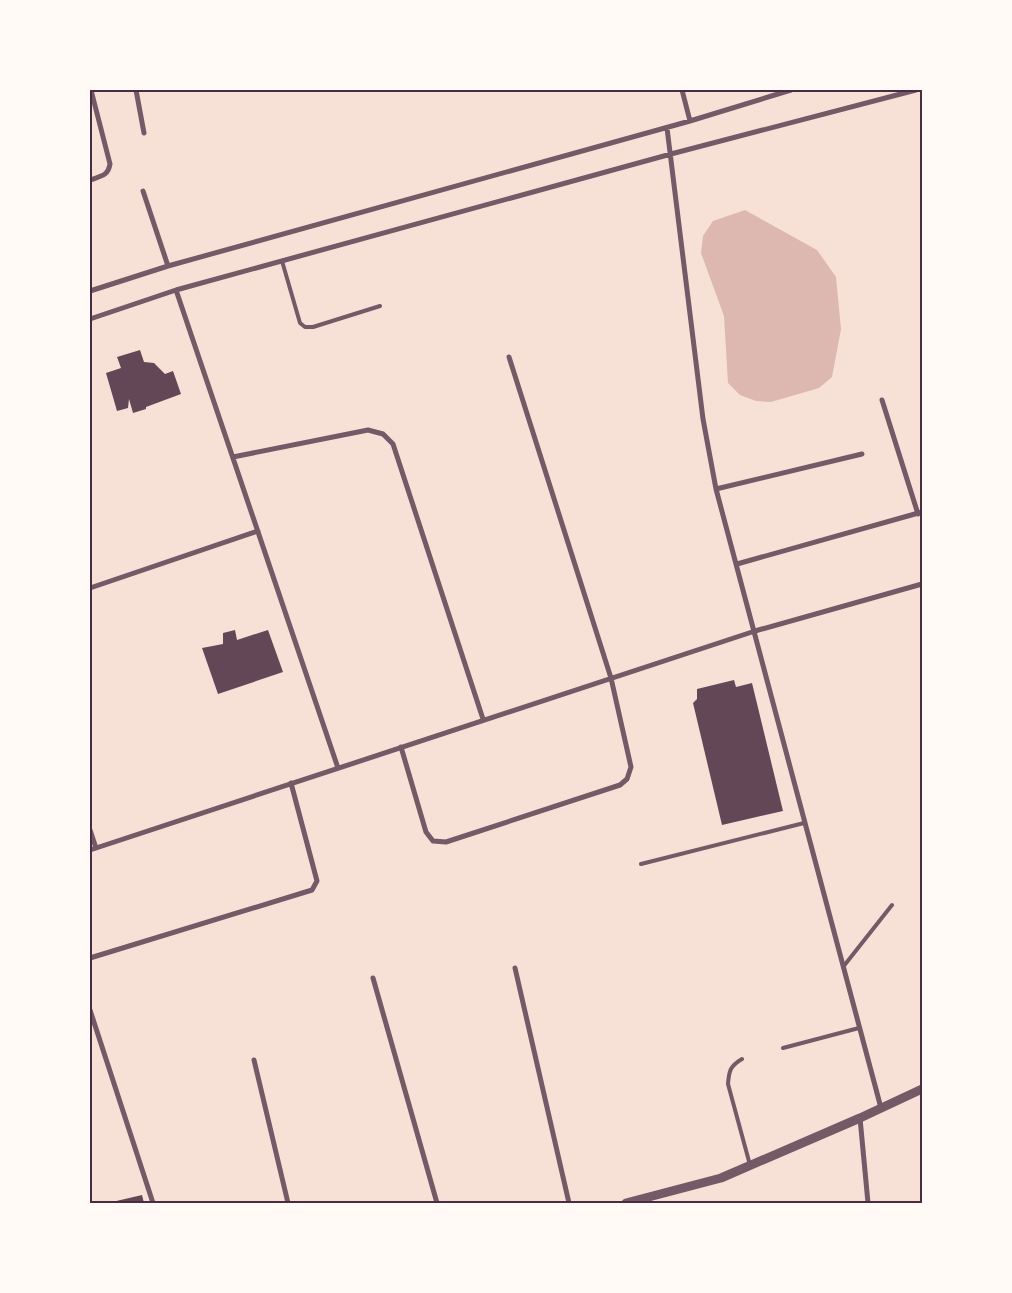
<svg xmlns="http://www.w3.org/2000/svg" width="1012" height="1293" viewBox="0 0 1012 1293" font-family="'Roboto Condensed',sans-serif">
	<rect width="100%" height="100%" fill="#f7e1d7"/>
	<!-- water -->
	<path fill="#dcb8b0" d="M745 210 817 250 836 277 841 329 832 377 819 388 771 402 756 401 740 395 728 383 724 316 701 253 703 236 713 221Z"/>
	<!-- building -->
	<path fill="#644757" d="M140 350 144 362 154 363 165 374 173 371 181 394 146 407V409L133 413 129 399 128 408 117 411 106 373 121 368 117 357Z
		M235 630 237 640 268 630 283 672 218 694 202 648 223 644V633Z
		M734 680 736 687 752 683 783 811 722 825 693 703 697 699V689Z
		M142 1195 144 1203H112V1202Z"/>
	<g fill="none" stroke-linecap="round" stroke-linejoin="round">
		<!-- service -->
		<path stroke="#755966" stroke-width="4" d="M282 261 300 323 305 327H313L380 306
			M641 864 804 823
			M843 967 892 905
			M783 1048 859 1028
			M742 1059C730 1066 729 1071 728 1084L750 1165"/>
		<!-- minor -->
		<path stroke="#755966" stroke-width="5" d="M136 90 144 133
			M682 90 690 121
			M667 128 703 419 716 489 881 1108
			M90 180C101 176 108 176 110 164L91 90
			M143 191 168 266
			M176 290 338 768
			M90 291 168 266 690 121 791 90
			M90 319 176 290 671 154 916 90
			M882 400 918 514
			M233 457 368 430 383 434 393 444 483 719
			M716 489 862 454
			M737 564 922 512
			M90 588 258 531
			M401 747 426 832 433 841 446 842 620 785 627 779 631 767 611 678 509 357
			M90 830 96 848
			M90 850 755 631 922 584
			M90 958 312 890 317 881 291 783
			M515 968 569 1203
			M373 978 437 1203
			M90 1010 153 1203
			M254 1060 288 1203
			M860 1118 868 1203"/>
		<!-- tertiary -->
		<path stroke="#755966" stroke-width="9" d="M626 1203 721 1178 860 1118 922 1089"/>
	</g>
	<!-- border -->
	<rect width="1012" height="1293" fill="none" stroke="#fffaf5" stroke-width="182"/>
	<rect x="91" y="91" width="830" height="1111" fill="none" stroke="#4a2c40" stroke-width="2"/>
</svg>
